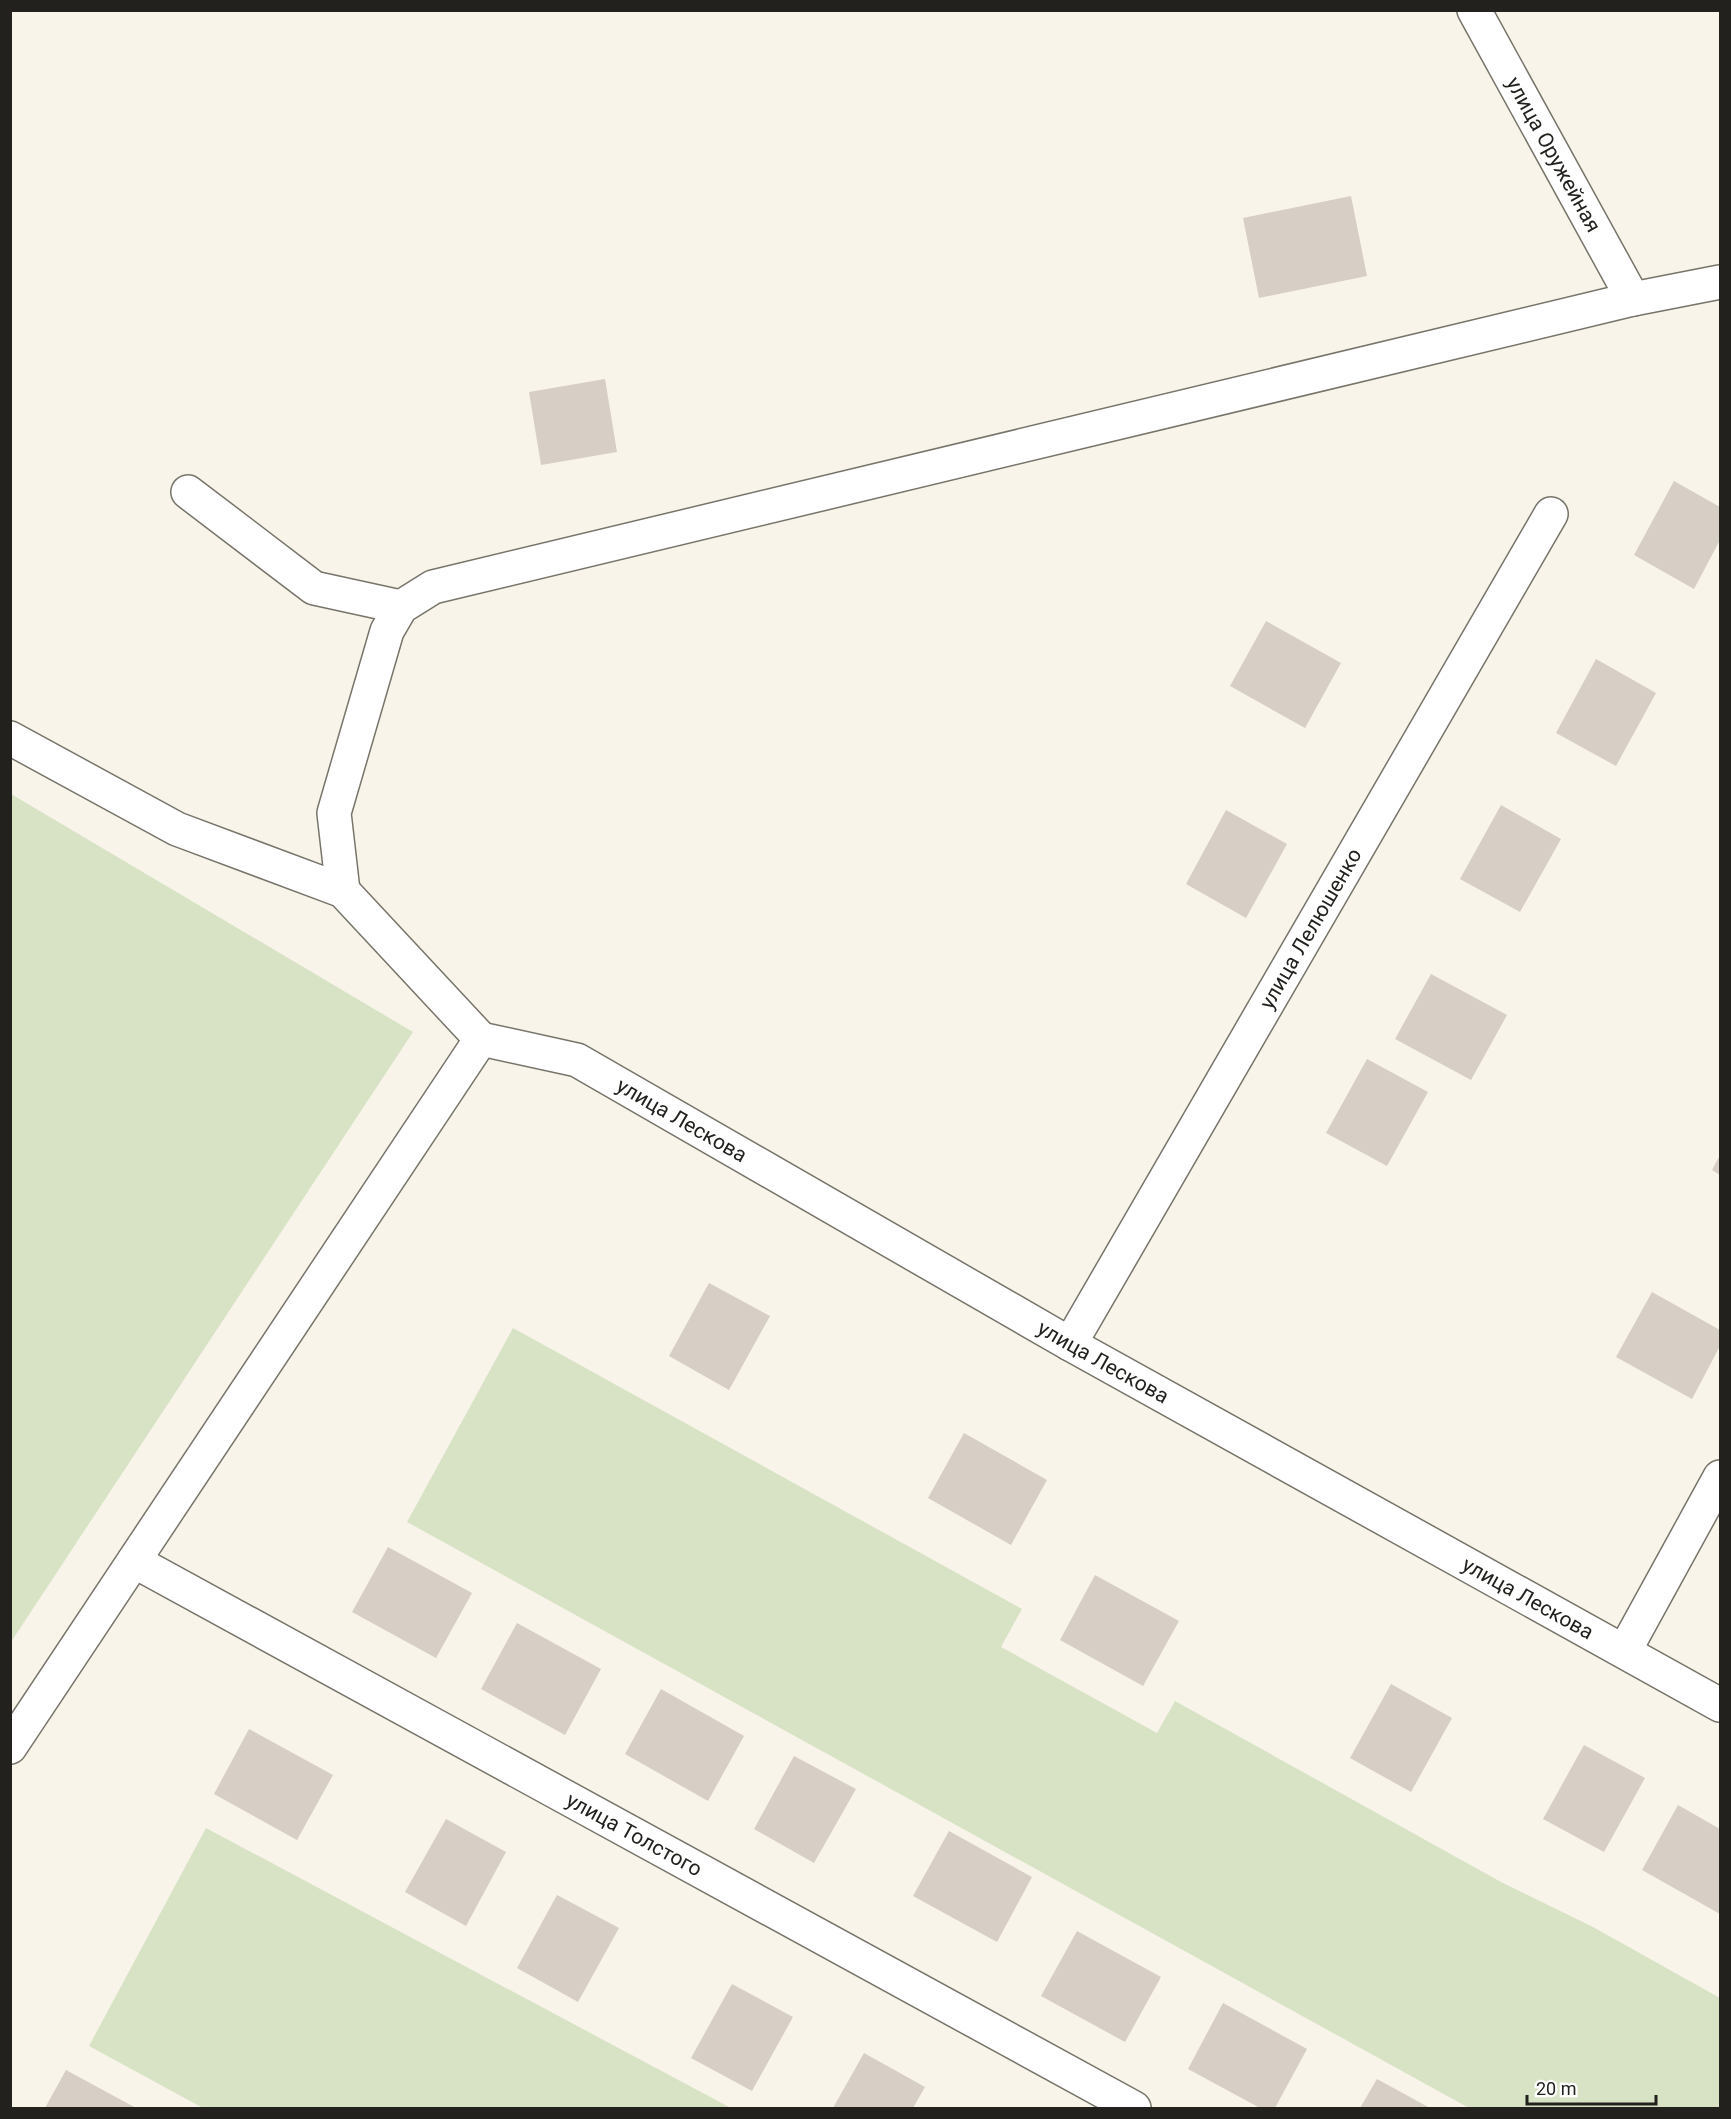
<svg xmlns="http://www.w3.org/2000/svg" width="1731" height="2119" viewBox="0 0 1731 2119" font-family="Roboto,sans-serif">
	<rect width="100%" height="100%" fill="#f8f4e9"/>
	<!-- green -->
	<path fill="#d8e3c6" d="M11 794 413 1032 11 1642Z
		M513 1328 1022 1609 1001 1647 1157 1733 1175 1701 1501 1882 1593 1927 1720 1998V2108H1469L407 1522Z
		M206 1828 731 2108H203L89 2046Z"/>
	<!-- building -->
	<path fill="#d7cec5" d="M1351 196 1367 276 1259 298 1243 218Z
		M605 379 617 452 541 465 529 392Z
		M1674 481 1720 507V540L1694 589 1634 555Z
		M1266 621 1341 663 1305 728 1230 686Z
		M1596 659 1656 693 1616 766 1556 733Z
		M1501 805 1561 839 1520 912 1460 879Z
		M1226 810 1287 844 1246 918 1186 884Z
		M1431 974 1507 1015 1471 1080 1395 1039Z
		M1367 1059 1428 1092 1387 1166 1326 1133Z
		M1720 1155V1175L1712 1170Z
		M709 1283 770 1316 729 1390 669 1356Z
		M1652 1292 1720 1330V1346L1692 1399 1616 1357Z
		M964 1433 1047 1480 1011 1545 928 1498Z
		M388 1547 472 1593 436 1658 352 1612Z
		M1095 1575 1179 1621 1143 1686 1060 1640Z
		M517 1623 601 1669 565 1735 481 1689Z
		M1391 1684 1452 1718 1411 1792 1350 1758Z
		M661 1689 744 1736 708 1801 625 1754Z
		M249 1729 333 1775 297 1840 214 1794Z
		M1584 1745 1645 1778 1604 1852 1543 1819Z
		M794 1756 856 1789 814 1863 754 1829Z
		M1678 1805 1720 1829V1914L1642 1870Z
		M446 1819 506 1852 466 1926 405 1892Z
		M949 1831 1032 1877 997 1942 913 1896Z
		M557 1895 619 1928 578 2002 517 1968Z
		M1077 1931 1161 1977 1125 2042 1041 1996Z
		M732 1984 793 2017 752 2091 691 2058Z
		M1223 2003 1307 2049 1275 2108H1260L1188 2069Z
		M864 2053 925 2087 913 2108H833Z
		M66 2070 136 2108H45Z
		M1377 2079 1430 2108H1360Z"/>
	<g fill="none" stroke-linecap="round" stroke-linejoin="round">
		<!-- minor casing -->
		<g stroke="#77746a" stroke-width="36">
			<g id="minor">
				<path id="s1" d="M1474 10 1633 299"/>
				<path d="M188 492 314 588 401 607"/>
				<path d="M10 738 177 829 343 891 481 1039"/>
				<path d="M343 891 334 813 387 631 401 607 433 587 1633 299 1720 282"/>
				<path id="s2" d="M481 1039 577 1060 1070 1344 1720 1705"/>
				<path id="s3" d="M1070 1344 1551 514"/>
				<path id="s4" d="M134 1561 1134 2108"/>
				<path d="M1625 1650 1720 1477"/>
				<path d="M10 1747 481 1039"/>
			</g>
		</g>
		<!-- minor -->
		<use href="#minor" stroke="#fff" stroke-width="33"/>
	</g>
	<g text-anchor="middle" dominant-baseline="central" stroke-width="4.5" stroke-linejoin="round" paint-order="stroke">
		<!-- street labels -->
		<g font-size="21" fill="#22211d" stroke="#fff">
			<text stroke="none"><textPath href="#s1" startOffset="165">улица Оружейная</textPath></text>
			<text stroke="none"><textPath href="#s3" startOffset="480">улица Лелюшенко</textPath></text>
			<text stroke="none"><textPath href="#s2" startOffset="219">улица Лескова</textPath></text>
			<text stroke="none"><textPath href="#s2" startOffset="705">улица Лескова</textPath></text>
			<text stroke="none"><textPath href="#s2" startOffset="1191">улица Лескова</textPath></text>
			<text stroke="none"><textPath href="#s4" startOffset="570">улица Толстого</textPath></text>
		</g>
	</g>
	<!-- border -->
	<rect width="1731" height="2119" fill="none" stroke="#22211d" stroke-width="24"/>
	<!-- scale -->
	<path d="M1527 2095v9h129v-9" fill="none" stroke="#22211d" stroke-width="3"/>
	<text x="1536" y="2095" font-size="18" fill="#22211d" stroke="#ffffff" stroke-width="4.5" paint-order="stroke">20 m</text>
</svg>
